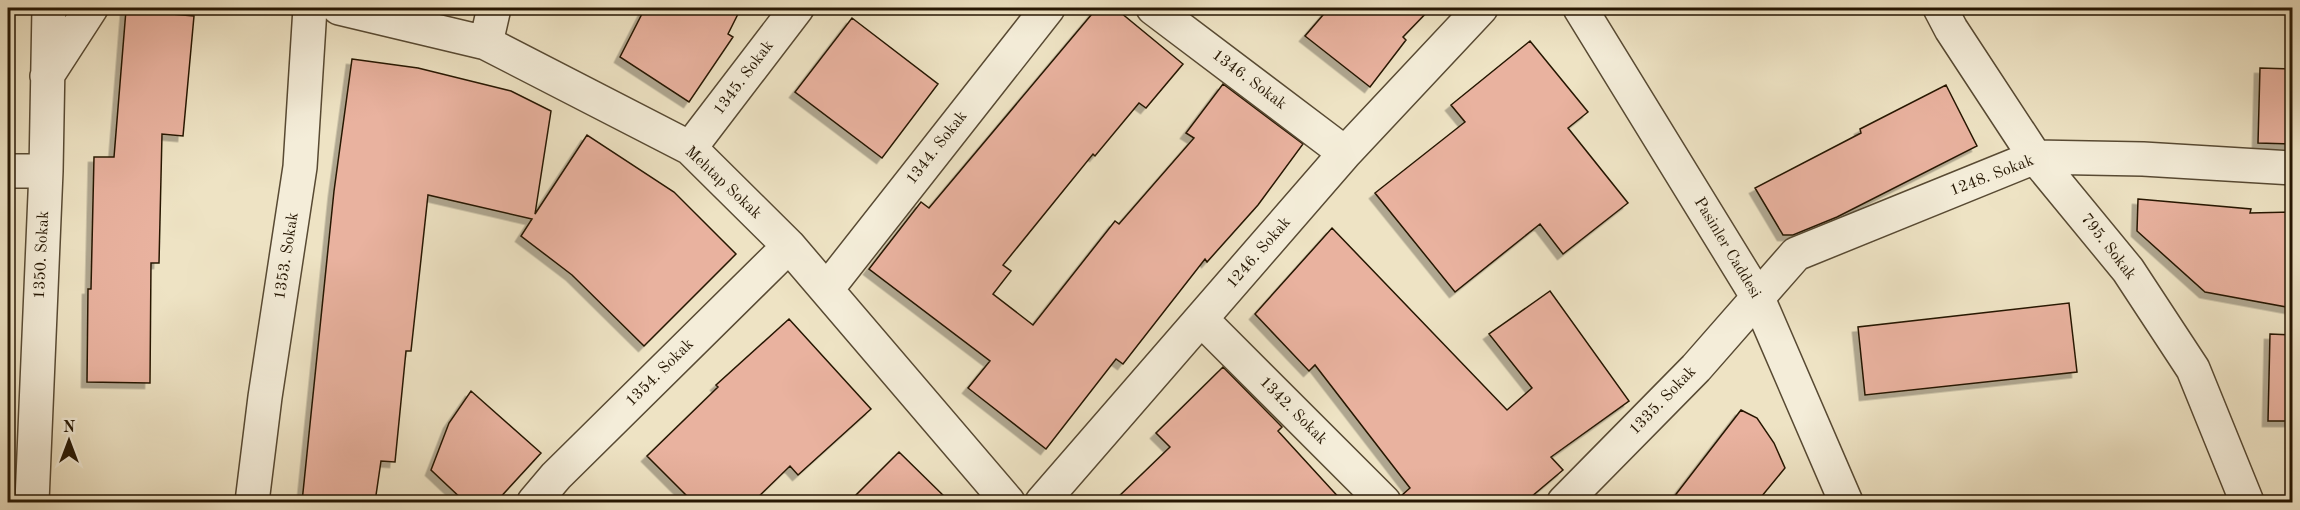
<svg xmlns="http://www.w3.org/2000/svg" width="2300" height="510" viewBox="0 0 2300 510" font-family="'Old Standard TT',serif">
	<defs>
		<filter id="shadow"><feDropShadow dx="-5.5" dy="5.5" stdDeviation="0" flood-color="#0004"/></filter>
	</defs>
	<rect width="100%" height="100%" fill="#eee3c4"/>
	<filter id="stains"><feTurbulence type="fractalNoise" baseFrequency=".00333" numOctaves="4"/><feColorMatrix values="0 0 0 0 .2 0 0 0 0 .09 0 0 0 0 .02 0 0 0 .5 -.17"/></filter>
	<radialGradient id="worn" r=".72"><stop offset=".6" stop-color="#630" stop-opacity="0"/><stop offset="1" stop-color="#630" stop-opacity=".3"/></radialGradient>
	<!-- building -->
	<path fill="#e9b29f" stroke="#261703" stroke-width="1.5" filter="url(#shadow)" d="M645 8H741L728 34 733 37 689 102 620 57Z
		M1097 8H1115L1183 64 1146 108 1139 103 1095 156 1093 154 1003 265 1011 271 993 294 1033 325 1115 221 1119 224 1194 138 1186 133 1223 84 1303 144 1258 205 1207 262 1205 259 1123 364 1116 359 1046 449 968 388 990 361 869 269 921 202 929 208Z
		M1329 8H1431L1403 37 1406 40 1370 87 1305 36Z
		M126 10 194 16 183 136 162 134 159 263H151L150 383 87 382 88 289H91L94 157H114Z
		M852 18 938 84 882 158 795 92Z
		M1530 41 1588 112 1568 128 1628 203 1563 254 1540 224 1455 292 1375 193 1465 122 1451 105Z
		M352 59 418 68 511 91 551 111 535 214 587 135 674 192 736 254 644 346 572 275 521 236 532 219 428 195 411 351H406L395 462 381 461 375 502H302L334 191Z
		M2260 68 2292 69V144L2258 143Z
		M1946 85 1977 146 1837 217 1793 235H1783L1755 188 1861 133 1860 129Z
		M2138 199 2251 209 2250 213 2292 212V308L2205 292 2137 231Z
		M1332 228 1507 410 1532 388 1489 334 1550 291 1629 401 1551 457 1563 470 1525 502H1402L1401 496 1410 488 1315 365 1309 371 1255 314Z
		M2069 303 2077 372 1865 395 1858 327Z
		M789 319 871 409 798 475 790 466 753 502H693L647 456 718 387 716 385Z
		M2270 334 2292 335V421H2268Z
		M1223 367 1282 427 1278 431 1343 502H1113L1170 447 1156 433Z
		M471 391 541 453 496 502H465L431 470 449 423Z
		M1741 410 1757 418 1774 443 1785 468 1757 502H1670Z
		M899 452 950 502H849Z"/>
	<g fill="none" stroke-linecap="round" stroke-linejoin="round">
		<!-- minor casing -->
		<g stroke="#584a33" stroke-width="36">
			<path id="minor" d="M339 8 486 43 690 148 789 246 1008 502
				M1153 8 1345 153
				M1580 8 1757 296 1846 502
				M1940 8 1951 29 2035 157 2128 270 2193 369 2247 502
				M486 43 494 8
				M47 76 91 8
				M690 148 797 8
				M8 171H46
				M827 289 1048 8
				M1201 319 1384 502
				M32 502 46 171 49 8
				M252 502 265 397 300 167 310 8
				M534 502 556 476 789 246
				M1042 502 1345 153 1481 8
				M1564 502 1696 368 1796 254 2035 157 2143 159 2292 168"/>
		</g>
		<!-- minor -->
		<use href="#minor" stroke="#f4edd9" stroke-width="33"/>
	</g>
	<g text-anchor="middle" dominant-baseline="central" stroke-width="5" stroke-linejoin="round" paint-order="stroke">
		<!-- street labels -->
		<g font-size="16" fill="#261703" stroke="#f4edd9">
			<text transform="translate(744 78) rotate(-53)">1345. Sokak</text>
			<text transform="translate(1249 80) rotate(37)">1346. Sokak</text>
			<text transform="translate(937 148) rotate(-52)">1344. Sokak</text>
			<text transform="translate(1992 176) rotate(-21)">1248. Sokak</text>
			<text transform="translate(723 183) rotate(43)">Mehtap Sokak</text>
			<text transform="translate(2108 247) rotate(52)">795. Sokak</text>
			<text transform="translate(1727 248) rotate(59)">Pasinler Caddesi</text>
			<text transform="translate(1259 253) rotate(-49)">1246. Sokak</text>
			<text transform="translate(42 255) rotate(-87)">1350. Sokak</text>
			<text transform="translate(287 256) rotate(-81)">1353. Sokak</text>
			<text transform="translate(660 373) rotate(-45)">1354. Sokak</text>
			<text transform="translate(1663 401) rotate(-46)">1335. Sokak</text>
			<text transform="translate(1293 411) rotate(45)">1342. Sokak</text>
		</g>
	</g>
	<!-- margin -->
	<rect width="2300" height="510" fill="none" stroke="#eee3c4" stroke-width="30"/>
	<rect x="9" y="9" width="2282" height="492" fill="none" stroke="#261703" stroke-width="3"/>
	<rect x="15" y="15" width="2270" height="480" fill="none" stroke="#261703" stroke-width="1.5"/>
	<!-- north arrow -->
	<g transform="translate(69 441)" stroke="#f4edd9" stroke-width="4.5" paint-order="stroke">
	<path d="M0-4.5L10 22L0 15L-10 22Z" fill="#261703"/>
	<text y="-9" font-size="16" font-weight="bold" text-anchor="middle" fill="#261703">N</text>
	</g>
	<rect width="100%" height="100%" filter="url(#stains)"/>
	<rect width="100%" height="100%" fill="url(#worn)"/>
</svg>
